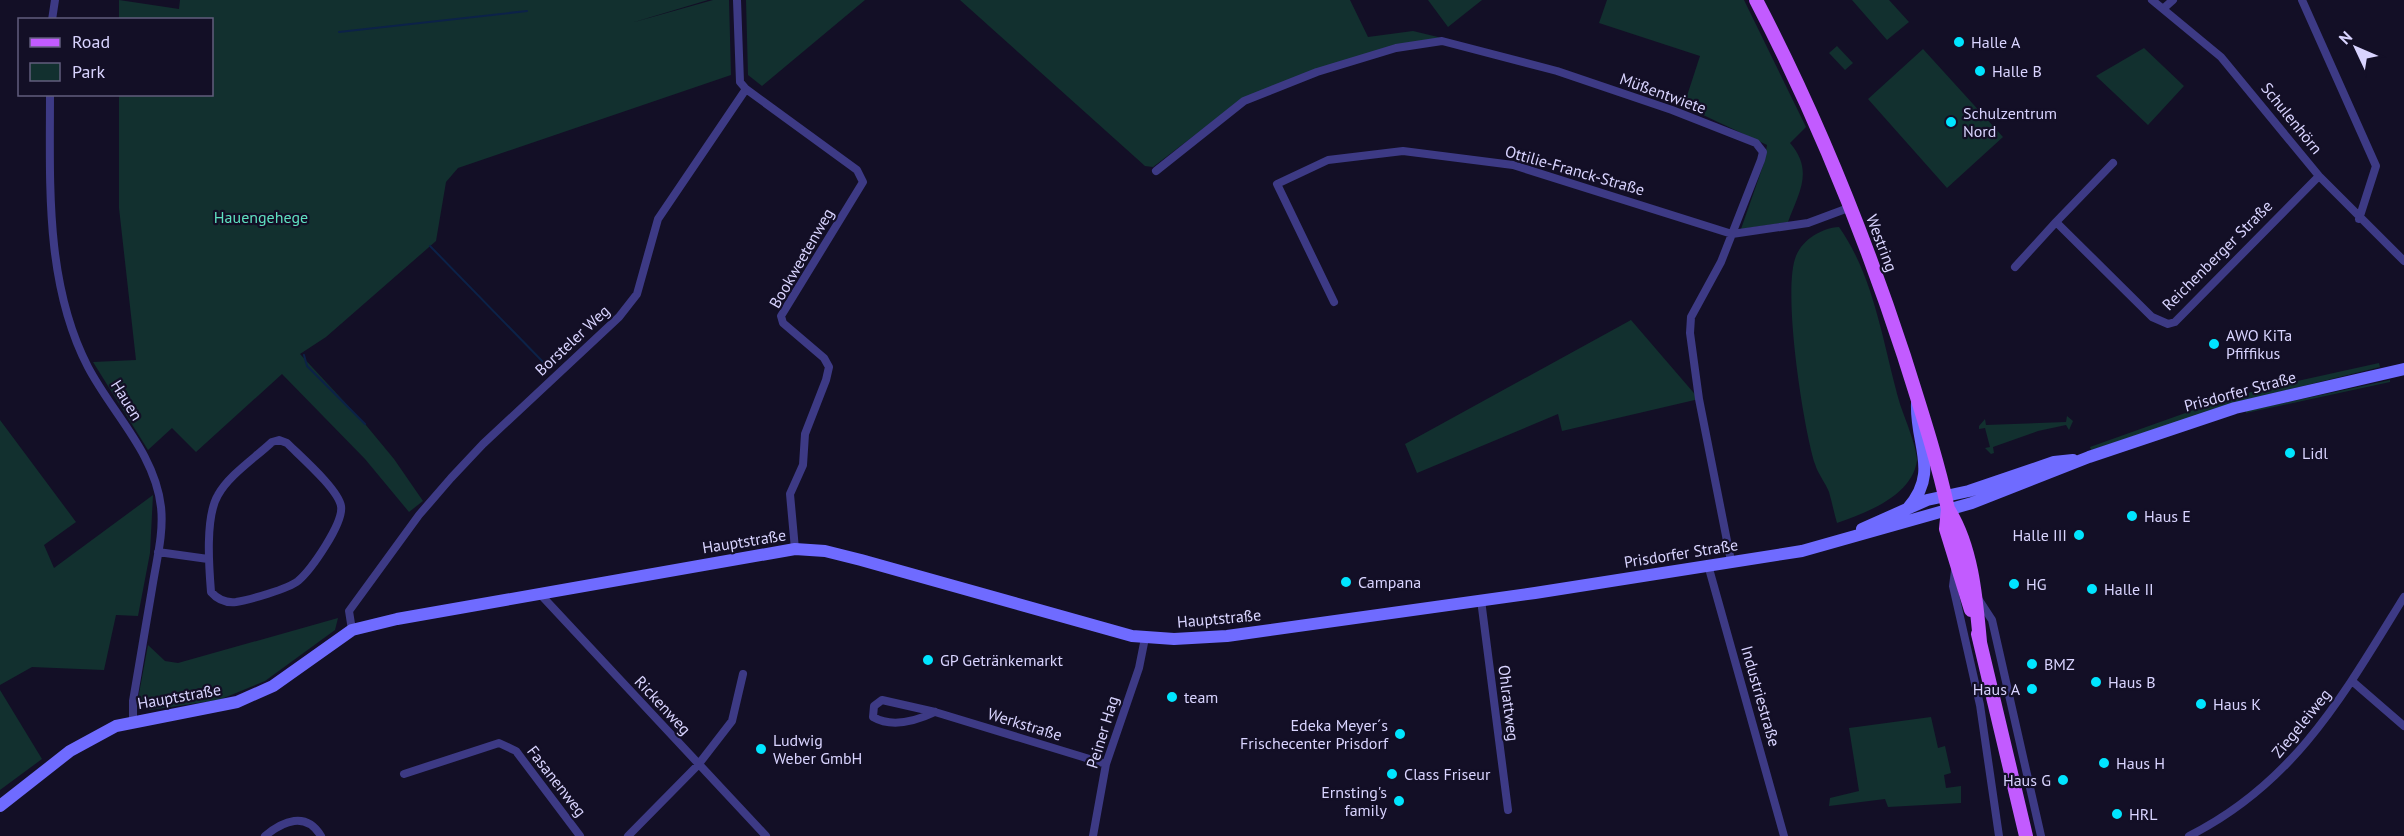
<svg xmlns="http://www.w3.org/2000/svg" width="2404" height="836" viewBox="0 0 2404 836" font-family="'PT Sans',sans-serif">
	<rect width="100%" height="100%" fill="#130f26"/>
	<!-- green -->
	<path fill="#12302f" d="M119 0 179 9 180 0H708L631 23 713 0H729L731 75 458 168 446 182 436 241 326 337 300 354 365 424 394 459 423 501 409 512 365 459 282 374 196 452 172 428 148 450 93 362 136 360 119 208V95L212 94V20L119 19Z
		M746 0H865L762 86 748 75Z
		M960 0H1350L1368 37 1413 31 1442 38 1395 46 1242 99 1153 167 1145 166Z
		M1428 0H1482L1448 27Z
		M1607 0H1744L1806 127 1790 143C1814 171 1799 192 1788 222L1741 229 1764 163 1767 145 1686 107 1685 102 1700 56 1599 23Z
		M1852 0H1889L1909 22 1887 40Z
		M1837 46 1853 63 1845 70 1829 53Z
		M2144 48 2184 86 2148 125 2096 76Z
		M1923 49 2003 137 1947 188 1868 99Z
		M1839 227C1875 278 1883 345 1900 404 1904 416 1918 450 1917 461 1911 497 1865 513 1837 523 1834 513 1832 502 1829 492 1825 482 1818 474 1815 464 1803 426 1782 290 1796 256 1803 239 1822 228 1839 227Z
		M1631 320 1699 399 1562 431 1558 414 1417 473 1405 444Z
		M2379 363 2380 367 2234 403 2091 450 2090 447 2205 406 2265 388Z
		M2390 380V382L2246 413V411Z
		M2067 416 2073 421 2069 430 2066 425 2038 431 1993 447 1994 453 1991 454 1985 448 1990 447 1985 428 1979 429V426L1985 419 1986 425 2066 422Z
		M0 420 76 522 44 545 54 568 153 495 150 553 138 616 116 615 104 670 32 667 0 685Z
		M338 618 335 630 265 681 219 700 150 710 138 699 148 645 165 661 178 663Z
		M0 690 42 759 0 790Z
		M1931 717 1938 748 1945 746 1951 773 1944 775 1946 788 1961 786V803L1888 807 1885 799 1829 806 1830 798 1859 791 1849 728Z"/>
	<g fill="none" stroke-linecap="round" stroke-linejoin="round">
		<!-- stream -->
		<path stroke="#0c2248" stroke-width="2" d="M339 32 527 11
			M430 246 546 365
			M304 355 307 366 365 424"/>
		<!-- minor -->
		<path stroke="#3d3a85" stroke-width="8" d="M2152 0 2221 57 2319 176 2404 261
			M2302 0 2376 166 2359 219
			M2164 8 2173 0
			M52 20 55 0
			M746 89 857 170 863 182 781 316 783 323 824 358 829 367 826 380 805 434 803 465 790 494 795 549
			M50 94C50 185 45 284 88 367 112 413 155 453 161 507 164 534 156 562 152 589 146 626 139 664 133 701V721
			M1156 171 1244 101 1317 72 1396 48 1442 41 1557 71 1672 110 1756 143 1763 152 1761 160 1721 262 1691 317 1690 333 1699 399 1731 561
			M2056 222 2113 163
			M2015 267 2056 222 2152 317 2168 324 2175 322 2319 176
			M1334 302 1277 184 1328 160 1403 151 1513 165 1732 234 1808 223 1851 207
			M279 440 287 443C301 457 338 489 341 506 344 523 311 570 298 581 288 589 249 600 236 602 226 603 218 600 211 592 209 567 205 517 218 495 229 475 255 458 272 442Z
			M158 552 208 559
			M1956 563 1953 586 1980 705 1999 836
			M1708 565 1784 836
			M540 594 766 836
			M1977 597 1992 620 2041 836
			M1481 600 1508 810
			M352 630 349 611 419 515 451 478 483 444 619 317 637 294 658 219 746 89 740 82 737 0
			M2352 681 2404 726
			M935 712C916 721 892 728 873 717L874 706 882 700 935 712 1106 764
			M404 774 499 743 516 751 580 836
			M265 836C283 821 306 811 321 836
			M628 836 698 765 732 721 743 674
			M1093 836 1106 764 1139 668 1145 638
			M2189 836C2295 783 2344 694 2404 597"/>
		<!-- secondary -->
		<path stroke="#6f6bff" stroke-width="12" d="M1908 508C1940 472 1915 444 1917 403
			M1862 529 1927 500 1969 491 2054 462 2073 460
			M0 806 70 751 116 726 237 702 273 686 352 630 397 619 795 549 825 551 861 560 1132 636 1174 639 1227 636 1535 593 1802 551 1972 503 2089 457 2235 408 2404 369"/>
		<!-- primary -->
		<path stroke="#c25bff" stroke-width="14" d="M1756 0C1816 115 1864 234 1904 356 1920 407 1937 458 1948 509 1972 547 1976 598 1980 642
			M1948 509 1946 529 1971 610
			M1978 634 2026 836"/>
	</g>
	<!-- markers -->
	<g fill="#00e5ff" stroke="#130f26" stroke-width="2">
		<circle cx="1959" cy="42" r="6"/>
		<circle cx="1980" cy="71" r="6"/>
		<circle cx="1951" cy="122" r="6"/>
		<circle cx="2214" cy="344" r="6"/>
		<circle cx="2290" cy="453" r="6"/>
		<circle cx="2132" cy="516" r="6"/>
		<circle cx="2079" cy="535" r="6"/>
		<circle cx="1346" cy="582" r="6"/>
		<circle cx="2014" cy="584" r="6"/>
		<circle cx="2092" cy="589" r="6"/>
		<circle cx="928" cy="660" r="6"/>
		<circle cx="2032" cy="664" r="6"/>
		<circle cx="2096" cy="682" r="6"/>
		<circle cx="2032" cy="689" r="6"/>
		<circle cx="1172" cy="697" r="6"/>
		<circle cx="2201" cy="704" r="6"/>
		<circle cx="1400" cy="734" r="6"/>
		<circle cx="761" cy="749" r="6"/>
		<circle cx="2104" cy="763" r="6"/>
		<circle cx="1392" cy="774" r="6"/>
		<circle cx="2063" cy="780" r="6"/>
		<circle cx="1399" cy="801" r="6"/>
		<circle cx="2117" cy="814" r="6"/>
	</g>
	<g text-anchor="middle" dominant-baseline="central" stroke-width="4.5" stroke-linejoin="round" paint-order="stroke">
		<!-- poi labels -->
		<g font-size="16" fill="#d9d4ff" stroke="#130f26" text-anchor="start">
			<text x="1971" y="42">Halle A</text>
			<text x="1992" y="71">Halle B</text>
			<text x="1963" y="113">Schulzentrum<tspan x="1963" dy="18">Nord</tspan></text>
			<text x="2226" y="335">AWO KiTa<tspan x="2226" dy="18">Pfiffikus</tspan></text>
			<text x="2302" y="453">Lidl</text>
			<text x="2144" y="516">Haus E</text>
			<text x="2067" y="535" text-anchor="end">Halle III</text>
			<text x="1358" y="582">Campana</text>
			<text x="2026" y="584">HG</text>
			<text x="2104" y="589">Halle II</text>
			<text x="940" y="660">GP Getränkemarkt</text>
			<text x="2044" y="664">BMZ</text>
			<text x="2108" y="682">Haus B</text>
			<text x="2020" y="689" text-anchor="end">Haus A</text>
			<text x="1184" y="697">team</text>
			<text x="2213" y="704">Haus K</text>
			<text x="1388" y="725" text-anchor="end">Edeka Meyer´s<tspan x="1388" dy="18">Frischecenter Prisdorf</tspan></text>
			<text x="773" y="740">Ludwig<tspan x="773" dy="18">Weber GmbH</tspan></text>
			<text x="2116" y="763">Haus H</text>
			<text x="1404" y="774">Class Friseur</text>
			<text x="2051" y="780" text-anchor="end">Haus G</text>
			<text x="1387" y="792" text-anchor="end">Ernsting's<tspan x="1387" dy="18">family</tspan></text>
			<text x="2129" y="814">HRL</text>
		</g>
		<!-- street labels -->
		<g font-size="16" fill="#d9d4ff" stroke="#130f26">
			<text transform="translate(1663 93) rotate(20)">Müßentwiete</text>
			<text transform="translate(2292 118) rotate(51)">Schulenhörn</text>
			<text transform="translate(1575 170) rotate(16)">Ottilie-Franck-Straße</text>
			<text transform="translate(1882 243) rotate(69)">Westring</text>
			<text transform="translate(2217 255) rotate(-45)">Reichenberger Straße</text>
			<text transform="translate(801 258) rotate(-60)">Bookweetenweg</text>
			<text transform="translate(572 340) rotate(-43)">Borsteler Weg</text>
			<text transform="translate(2240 391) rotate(-15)">Prisdorfer Straße</text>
			<text transform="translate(127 400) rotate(58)">Hauen</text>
			<text transform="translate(744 541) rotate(-9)">Hauptstraße</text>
			<text transform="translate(1681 553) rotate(-9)">Prisdorfer Straße</text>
			<text transform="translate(1219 618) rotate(-5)">Hauptstraße</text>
			<text transform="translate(179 696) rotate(-10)">Hauptstraße</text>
			<text transform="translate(1761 696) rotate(74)">Industriestraße</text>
			<text transform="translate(1509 703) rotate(83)">Ohlrattweg</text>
			<text transform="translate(663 705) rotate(47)">Rickenweg</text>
			<text transform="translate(2301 723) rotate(-51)">Ziegeleiweg</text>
			<text transform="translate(1025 724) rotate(17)">Werkstraße</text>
			<text transform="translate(1102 732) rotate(-73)">Peiner Hag</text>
			<text transform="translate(557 781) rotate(52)">Fasanenweg</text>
		</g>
		<!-- park labels -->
		<g font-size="16" fill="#5fe0c0" stroke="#130f26">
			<text x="261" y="217">Hauengehege</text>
		</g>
	</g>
	<!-- legend -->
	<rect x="18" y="18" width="195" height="78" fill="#130f26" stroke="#625e7d" stroke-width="1.5"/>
	<rect x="30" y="38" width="30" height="9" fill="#c25bff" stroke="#625e7d" stroke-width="1.5"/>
	<text x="72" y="48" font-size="18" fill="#d9d4ff">Road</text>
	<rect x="30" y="63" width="30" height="18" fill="#12302f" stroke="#625e7d" stroke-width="1.5"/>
	<text x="72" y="78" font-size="18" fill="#d9d4ff">Park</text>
	<!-- north arrow -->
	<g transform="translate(2356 48) rotate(314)" stroke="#130f26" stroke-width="4.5" paint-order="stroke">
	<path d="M0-4.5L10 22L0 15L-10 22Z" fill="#d9d4ff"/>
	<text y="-9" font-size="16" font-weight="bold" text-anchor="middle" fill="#d9d4ff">N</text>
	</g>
</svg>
